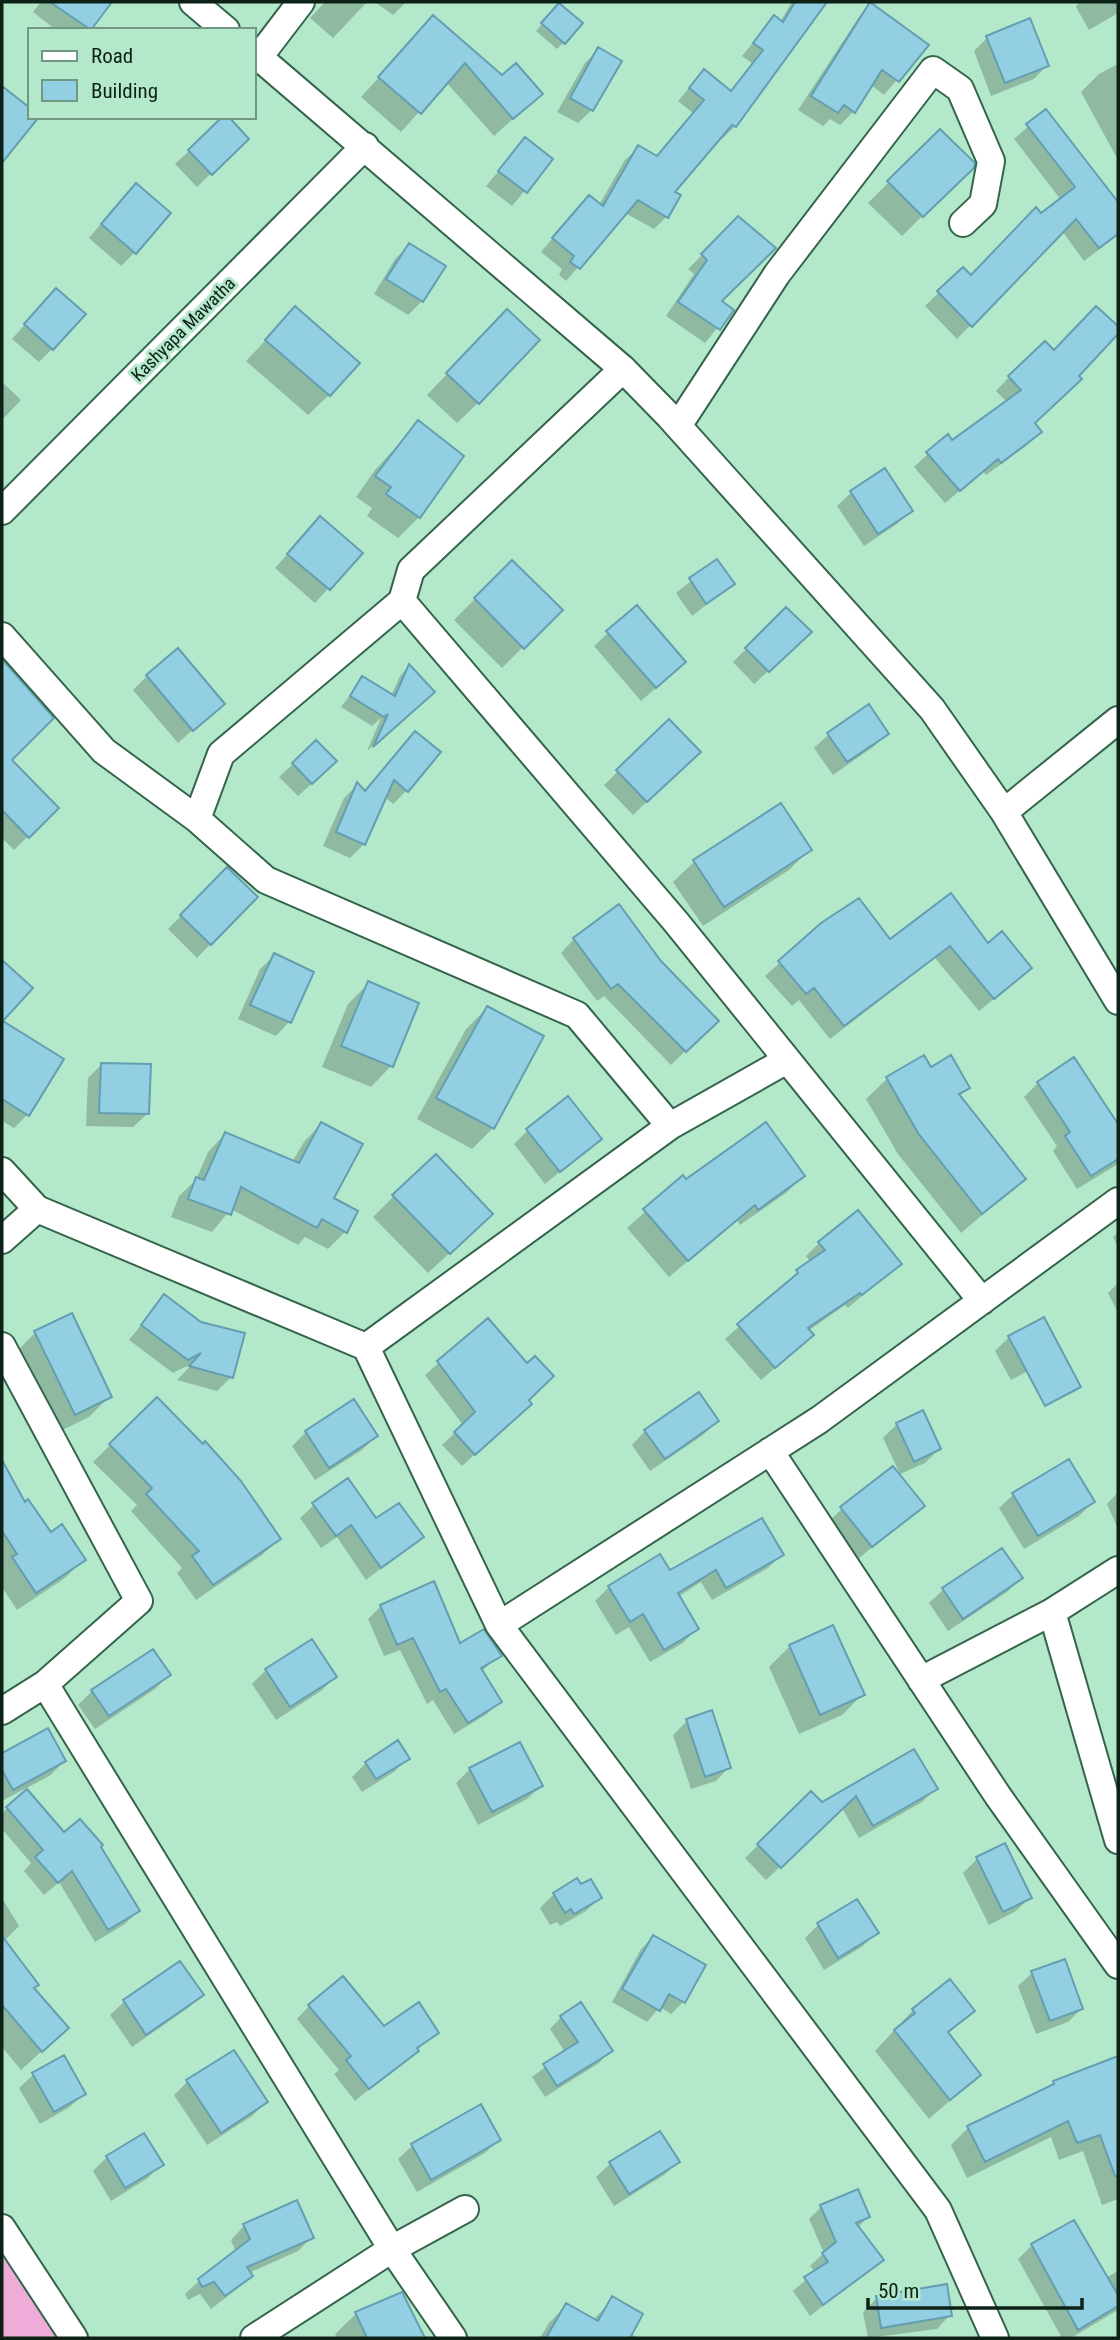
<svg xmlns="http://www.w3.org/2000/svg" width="1120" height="2340" viewBox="0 0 1120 2340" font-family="'Roboto Condensed',sans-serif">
	<rect width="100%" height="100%" fill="#b4e8cb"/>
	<!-- green -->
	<path fill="#efacd8" d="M2 2228 77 2338H2Z"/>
	<!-- shadow -->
	<path fill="#0003" d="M41 2H101L106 6 88 30H56L33 12Z
		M325 2H367L333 38 310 18Z
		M375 2H406L393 15Z
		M792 2H825L735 126 722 139 720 137 673 193 667 216 654 229 625 213 566 281 559 275 562 269 541 252 576 210 589 197 599 205 625 160 638 148 656 157 693 113 678 101 704 71 730 92 752 63 742 56 774 17 780 22Z
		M1079 2H1118V13L1089 30 1076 7Z
		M873 4 926 45 884 95 871 85 853 112 840 125 830 119 823 126 798 110 859 17Z
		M553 11 564 42 557 49 536 31Z
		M433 18 502 77 540 94 494 136 446 82 401 132 361 97Z
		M987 38 1047 65 1034 79 991 96 974 51Z
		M599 49 592 110 578 123 557 112 585 63Z
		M1118 64V160L1081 92 1099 74Z
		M1046 111 1118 205V235L1084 261 1062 231 957 339 925 306 963 269 971 277 1061 200 1014 139Z
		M940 131 972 167 902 236 868 203Z
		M525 140 551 159 512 206 486 186Z
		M189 151 233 152 197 187 175 164Z
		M122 199 135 252 121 266 89 238Z
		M738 219 719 302 732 310 705 343 666 316 694 274 688 269Z
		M409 245 422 301 408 315 374 294 395 259Z
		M43 304 52 349 39 362 12 339Z
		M295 309 329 395 308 415 246 361Z
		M1096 309 1118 331 1033 424 1039 432 1026 446 986 475 983 471 945 503 914 467 928 454 952 443 1007 402 996 391 1009 377 1054 352Z
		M487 332 478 403 457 423 427 395Z
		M2 382 21 400 2 420Z
		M418 423 419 517 398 538 367 516 372 508 356 497 375 470Z
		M884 471 911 511 897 524 864 546 837 506 851 493Z
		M307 532 361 553 315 603 275 568Z
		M716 561 733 584 692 616 676 593Z
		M512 562 560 610 502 668 454 620Z
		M786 609 796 646 754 684 733 662Z
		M608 633 671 675 641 701 594 646Z
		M2 660 52 718 2 767Z
		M409 666 423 702 367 751 381 718 372 726 341 707 363 678 391 696 400 676Z
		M147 676 222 704 178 743 133 690Z
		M868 707 887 734 873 747 833 775 814 748 828 735Z
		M669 722 685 765 633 815 604 785Z
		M415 733 407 790 393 804 385 797 364 844 350 858 323 846 344 798 357 785 364 792Z
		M293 764 321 775 298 796 279 777Z
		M14 765 57 808 14 850 2 838V778Z
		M780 805 810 849 789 870 703 926 673 882 694 862Z
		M227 869 256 897 197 958 168 929Z
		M951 896 1016 981 979 1011 935 958 830 1039 799 1000 792 1006 765 976 822 925 889 941Z
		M574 939 660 962 716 1021 671 1065 604 996 597 1001 561 953Z
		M274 956 289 1022 276 1036 238 1019 260 969Z
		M368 984 391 1066 371 1087 322 1067 348 1004Z
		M487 1008 493 1128 472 1149 417 1119 466 1029Z
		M2 1023 61 1059 27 1115 14 1128 2 1121Z
		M923 1058 930 1069 968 1087 959 1097 1024 1179 961 1233 898 1154 866 1099 887 1079Z
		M102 1064 147 1114 133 1127 86 1126 88 1078Z
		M1038 1083 1115 1122 1118 1120V1164L1077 1189 1053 1151 1057 1146 1024 1097Z
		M321 1124 332 1199 345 1232 328 1249 305 1237 298 1245 231 1209 212 1232 171 1217 179 1196 196 1180 208 1152 225 1134 292 1162 304 1142Z
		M527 1131 600 1139 545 1184 514 1144Z
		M803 1176 786 1193 740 1225 737 1220 669 1277 627 1228 683 1178 686 1181Z
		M394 1196 470 1234 428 1273 373 1217Z
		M1118 1232V1248L1113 1237Z
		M819 1243 899 1264 848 1308 845 1305 808 1331 798 1348 761 1380 725 1339 811 1263 806 1256Z
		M1118 1283V1313L1108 1293Z
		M165 1296 201 1323 231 1377 217 1391 177 1380 193 1363 173 1373 129 1340Z
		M488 1320 517 1416 462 1466 442 1445 463 1425 425 1375Z
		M35 1333 110 1396 89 1417 54 1434 15 1353Z
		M1009 1337 1045 1362 1011 1380 995 1351Z
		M157 1399 279 1539 262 1555 196 1600 177 1573 182 1568 131 1511 137 1505 93 1462Z
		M717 1421 703 1435 650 1471 632 1445 645 1431Z
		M897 1424 939 1449 925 1463 900 1474 883 1438Z
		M306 1432 376 1436 362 1450 315 1480 292 1446Z
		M1068 1461 1093 1502 1079 1516 1024 1549 999 1508 1013 1495Z
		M2 1464 25 1504 50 1534 84 1559 65 1578 17 1610 2 1587Z
		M1118 1492V1529L1107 1504Z
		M314 1505 421 1537 366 1580 337 1537 321 1548 300 1518Z
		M922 1506 858 1559 828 1522 842 1509Z
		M1002 1551 1021 1578 1007 1592 948 1631 929 1603 943 1590Z
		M781 1555 768 1568 712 1600 701 1582 678 1597 696 1629 683 1643 650 1662 629 1627 616 1635 595 1601 609 1587 659 1556 669 1573Z
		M381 1606 460 1645 500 1655 481 1672 500 1701 487 1714 454 1734 433 1700 427 1704 400 1650 384 1656 368 1619Z
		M790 1646 863 1694 842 1715 799 1734 769 1667Z
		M266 1670 335 1677 321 1691 276 1720 252 1684Z
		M169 1675 155 1689 95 1729 78 1705 92 1691Z
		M687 1721 729 1767 716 1781 691 1789 673 1735Z
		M48 1730 64 1761 51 1775 2 1801V1755Z
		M914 1752 935 1789 922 1802 859 1838 842 1808 766 1880 745 1858 811 1793 822 1804Z
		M408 1758 394 1772 362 1792 352 1777 366 1763Z
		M470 1769 541 1786 527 1799 478 1825 456 1783Z
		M27 1791 64 1834 99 1847 138 1911 125 1924 95 1942 59 1882 44 1895 24 1871 31 1863 2 1829V1813Z
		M1004 1845 1029 1898 1016 1911 989 1925 963 1873 977 1859Z
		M580 1887 600 1898 586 1911 560 1926 557 1922 550 1925 540 1908 554 1894Z
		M2 1898 19 1926 4 1941 33 1989 67 2028 21 2070 2 2047Z
		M818 1925 876 1933 863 1946 824 1970 805 1938Z
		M653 1937 683 2002 671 2014 660 2007 647 2022 612 2002 641 1949Z
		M180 1963 202 1995 188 2008 132 2047 110 2015 124 2002Z
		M1032 1973 1081 2009 1068 2022 1036 2034 1018 1986Z
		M950 1981 973 2010 947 2035 979 2075 929 2119 875 2051 913 2010Z
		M309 2006 384 2028 437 2033 355 2101 334 2074 339 2070 297 2019Z
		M561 2017 610 2051 599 2063 545 2097 532 2077 565 2052 550 2029Z
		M64 2058 84 2093 70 2107 40 2124 19 2088 33 2075Z
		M1118 2058V2199L1102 2205 1083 2151 1059 2160 1051 2137 967 2178 951 2145 968 2128 1047 2090 1054 2082Z
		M187 2082 266 2102 252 2116 207 2145 174 2095Z
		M660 2133 678 2162 664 2175 614 2206 596 2177 610 2164Z
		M143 2135 161 2164 148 2178 111 2201 93 2171 107 2157Z
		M499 2139 485 2153 417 2192 398 2159 412 2146Z
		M821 2207 868 2217 857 2228 881 2260 810 2316 793 2291 815 2272 810 2266 824 2253 809 2219Z
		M244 2226 312 2237 298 2251 249 2273 251 2275 237 2289 211 2309 200 2294 188 2300 185 2294 199 2281 236 2252 231 2240Z
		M1032 2245 1105 2278 1118 2271V2310L1071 2338H1062L1018 2259Z
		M401 2294 422 2338H337L335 2334 356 2314Z
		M877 2298 950 2315 937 2329 868 2338 863 2312Z
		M613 2299 630 2334 640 2338H540L549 2323 567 2305 593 2320Z"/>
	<!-- building -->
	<path fill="#93cfe3" stroke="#639eb1" stroke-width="2" d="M50 2H112L91 30Z
		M795 2H827L736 127 732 125 675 192 681 195 668 218 638 200 580 269 570 262 574 256 552 238 589 195 603 206 638 145 657 156 704 100 689 88 704 69 731 91 763 50 753 43 774 15 783 22Z
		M870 2 929 45 899 82 882 70 855 113 844 105 838 113 811 96Z
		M559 3 583 23 565 44 541 23Z
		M433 15 502 75 516 63 543 94 513 119 465 63 421 114 378 77Z
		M1030 18 1049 66 1005 83 986 36Z
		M598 47 622 61 593 111 570 98Z
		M2 86 30 108V117H39L2 163Z
		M1046 109 1118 202V234L1099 248 1076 219 972 327 937 291 963 267 971 275 1036 207 1041 213 1075 187 1026 124Z
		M222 117H229L249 139 212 175 188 150Z
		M940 129 975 163 974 168 923 217 887 181Z
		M525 137 553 159 527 193 498 171Z
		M136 183 171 213 136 254 101 224Z
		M738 216 776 248 722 301 734 310 720 330 678 302 707 260 701 254Z
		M409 243 446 266 423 302 386 279Z
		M56 288 86 314 53 350 24 324Z
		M295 306 360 363 330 396 265 340Z
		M1096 306 1118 326V334L1079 376 1082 379 1035 423 1042 432 1001 463 998 459 960 491 926 452 948 434 952 440 1021 390 1008 376 1045 341 1054 350Z
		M507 309 540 340 479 404 446 373Z
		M418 420 464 456 420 518 386 494 391 487 375 476Z
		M885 468 913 511 878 534 850 491Z
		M320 516 363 553 330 590 287 554Z
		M717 559 735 584 706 604 689 578Z
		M512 560 563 610 524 649 474 598Z
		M637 605 686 662 656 688 606 631Z
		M786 607 812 632 769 672 745 648Z
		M178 648 225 704 193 731 146 675Z
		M2 659 54 718 12 760 59 808 29 838 2 810Z
		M409 664 435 692 373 747 388 714 384 717 350 696 362 676 395 696Z
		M869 704 889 734 847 762 827 733Z
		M669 719 701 752 647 802 616 770Z
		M415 731 441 752 408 792 394 780 365 845 336 832 357 782 365 791Z
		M316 740 337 761 312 784 292 763Z
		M781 803 812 850 724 907 693 860Z
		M227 867 258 897 211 945 180 915Z
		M951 893 988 943 1002 931 1032 968 994 999 950 946 844 1026 814 988 806 994 778 961 821 923 859 898 890 939Z
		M619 904 661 961 719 1021 686 1052 618 984 611 989 573 938Z
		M274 953 314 972 291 1023 250 1005Z
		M2 960 33 988 3 1021 64 1059 29 1116 2 1099Z
		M368 981 419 1003 393 1067 341 1046Z
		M487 1006 544 1036 494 1129 436 1098Z
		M924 1055 931 1067 951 1055 970 1088 959 1094 1026 1179 982 1214 918 1133 886 1077Z
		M1074 1057 1118 1124V1159L1091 1176 1065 1136 1070 1132 1037 1082Z
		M101 1063 151 1064 149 1114 99 1113Z
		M568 1096 602 1139 560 1172 526 1129Z
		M321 1122 363 1144 334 1198 358 1211 347 1233 322 1219 317 1228 241 1187 231 1215 188 1199 196 1177 204 1180 225 1132 299 1163Z
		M766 1122 805 1176 758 1210 755 1205 688 1261 643 1209 683 1175 686 1179Z
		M436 1154 493 1214 450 1254 392 1195Z
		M858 1210 902 1264 862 1295 860 1293 808 1328 814 1335 775 1368 737 1324 798 1273 796 1270 825 1250 818 1242Z
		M164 1294 201 1322 245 1333 233 1378 189 1366 201 1353 188 1360 141 1325Z
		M72 1313 112 1397 75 1415 34 1331Z
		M1044 1317 1081 1387 1045 1406 1008 1336Z
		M488 1318 527 1363 535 1356 554 1376 529 1400 532 1404 475 1455 454 1432 475 1412 437 1361Z
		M699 1392 719 1421 665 1459 644 1430Z
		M157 1397 203 1444 205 1441 241 1481 281 1539 213 1585 192 1556 199 1551 146 1494 152 1488 109 1444Z
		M354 1399 378 1436 329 1468 305 1431Z
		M923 1410 941 1449 914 1462 896 1423Z
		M1069 1459 1095 1502 1038 1536 1012 1493Z
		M2 1460 25 1502 28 1499 51 1532 62 1524 86 1560 36 1593 12 1557 17 1554 2 1531Z
		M893 1466 925 1506 872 1547 840 1507Z
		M348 1478 376 1518 399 1503 424 1537 381 1568 351 1525 336 1536 312 1503Z
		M762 1518 784 1555 726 1588 716 1570 678 1593 699 1629 664 1650 643 1614 630 1622 608 1586 660 1554 670 1570Z
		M1002 1548 1023 1578 963 1619 942 1588Z
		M434 1581 460 1643 484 1629 502 1656 481 1668 502 1702 468 1723 446 1689 440 1692 413 1638 397 1645 380 1605Z
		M833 1625 865 1695 820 1715 789 1645Z
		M312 1639 337 1677 290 1707 265 1669Z
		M153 1649 171 1675 109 1716 91 1690Z
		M712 1710 731 1768 705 1777 686 1719Z
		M48 1728 66 1761 13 1790 2 1770V1753Z
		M398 1740 410 1759 376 1779 365 1762Z
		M520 1742 543 1786 492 1812 469 1768Z
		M914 1749 938 1789 873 1826 856 1796 781 1868 757 1844 811 1791 822 1802Z
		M27 1789 64 1832 80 1819 103 1845 101 1847 140 1911 108 1930 72 1871 58 1883 35 1857 43 1850 6 1807Z
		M1005 1843 1032 1898 1003 1912 976 1857Z
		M577 1878 581 1884 591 1879 602 1898 574 1914 571 1909 565 1913 553 1893Z
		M857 1899 879 1933 838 1958 817 1923Z
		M653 1935 706 1965 685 2003 669 1994 660 2011 622 1989Z
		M2 1936 39 1985 34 1988 69 2028 42 2052 2 2005Z
		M1065 1959 1083 2009 1050 2021 1031 1971Z
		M180 1961 204 1995 146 2035 123 2000Z
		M343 1976 384 2026 419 2002 439 2033 417 2048 419 2051 369 2089 346 2060 351 2056 308 2005Z
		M950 1979 975 2011 948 2032 981 2075 950 2100 894 2030 915 2013 912 2009Z
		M581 2002 613 2051 557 2086 543 2064 578 2042 560 2016Z
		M234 2050 268 2102 221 2133 186 2080Z
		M64 2055 86 2094 54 2112 32 2073Z
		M1118 2056V2176H1115L1100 2135 1077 2143 1068 2121 985 2162 967 2126 1054 2084 1053 2081Z
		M481 2104 501 2140 431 2180 411 2144Z
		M660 2131 680 2162 629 2194 609 2162Z
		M144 2133 164 2165 125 2188 106 2156Z
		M858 2189 870 2217 856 2223 884 2260 823 2305 804 2277 828 2262 822 2253 836 2242 820 2205Z
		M297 2200 314 2238 247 2267 253 2276 225 2296 214 2282 202 2287 198 2279 250 2239 243 2224Z
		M1074 2220 1118 2295V2306L1078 2330 1031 2244Z
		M947 2284 952 2316 881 2328 876 2296Z
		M402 2292 425 2338H367L355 2312Z
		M612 2296 643 2314 630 2338H546L566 2303 598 2321Z"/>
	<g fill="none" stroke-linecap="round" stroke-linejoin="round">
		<!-- minor casing -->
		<g stroke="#34654c" stroke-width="30">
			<path id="minor" d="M193 2 226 30
				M254 53 623 369 669 416 932 709 1004 812 1118 1001
				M259 57 301 2
				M623 369 411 570 402 601 676 922 982 1301
				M678 426 777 274 933 70 960 89 991 161 983 204 963 223
				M2 511 365 146
				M402 601 221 754 197 819 266 880 577 1015 670 1126
				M2 636 104 751 197 819
				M1004 812 1118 720
				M2 1171 37 1209
				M2 1240 37 1209 366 1347 499 1625 938 2210 995 2338
				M2 1346 139 1601 45 1684 2 1711
				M366 1347 670 1126 787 1060
				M770 1451 998 1796 1118 1965
				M1118 1570 1052 1612 1118 1840
				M499 1625 819 1420 1118 1201
				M921 1680 1052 1612
				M45 1684 392 2249 453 2338
				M2 2228 74 2338
				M254 2338 392 2249 465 2209"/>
		</g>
		<!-- minor -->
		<use href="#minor" stroke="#fff" stroke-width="26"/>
	</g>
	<g text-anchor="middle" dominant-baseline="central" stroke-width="6" stroke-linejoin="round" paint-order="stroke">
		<!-- street labels -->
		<g font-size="18" fill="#0d2117" stroke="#b4e8cb">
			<text transform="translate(183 329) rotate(-45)">Kashyapa Mawatha</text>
		</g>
	</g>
	<!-- border -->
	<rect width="1120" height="2340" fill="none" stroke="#0d2117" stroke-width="7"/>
	<!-- legend -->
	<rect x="28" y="28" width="228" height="91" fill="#b4e8cb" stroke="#719883" stroke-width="2"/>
	<rect x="42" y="51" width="35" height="10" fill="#ffffff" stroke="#719883" stroke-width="2"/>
	<text x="91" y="63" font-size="21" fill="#0d2117">Road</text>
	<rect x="42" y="80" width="35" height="21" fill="#93cfe3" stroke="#719883" stroke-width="2"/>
	<text x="91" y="98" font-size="21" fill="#0d2117">Building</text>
	<!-- scale -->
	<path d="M868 2298v10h214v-10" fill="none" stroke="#0d2117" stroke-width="3.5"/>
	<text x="878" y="2298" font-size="21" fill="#0d2117" stroke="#b4e8cb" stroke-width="5" paint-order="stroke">50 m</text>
</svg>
